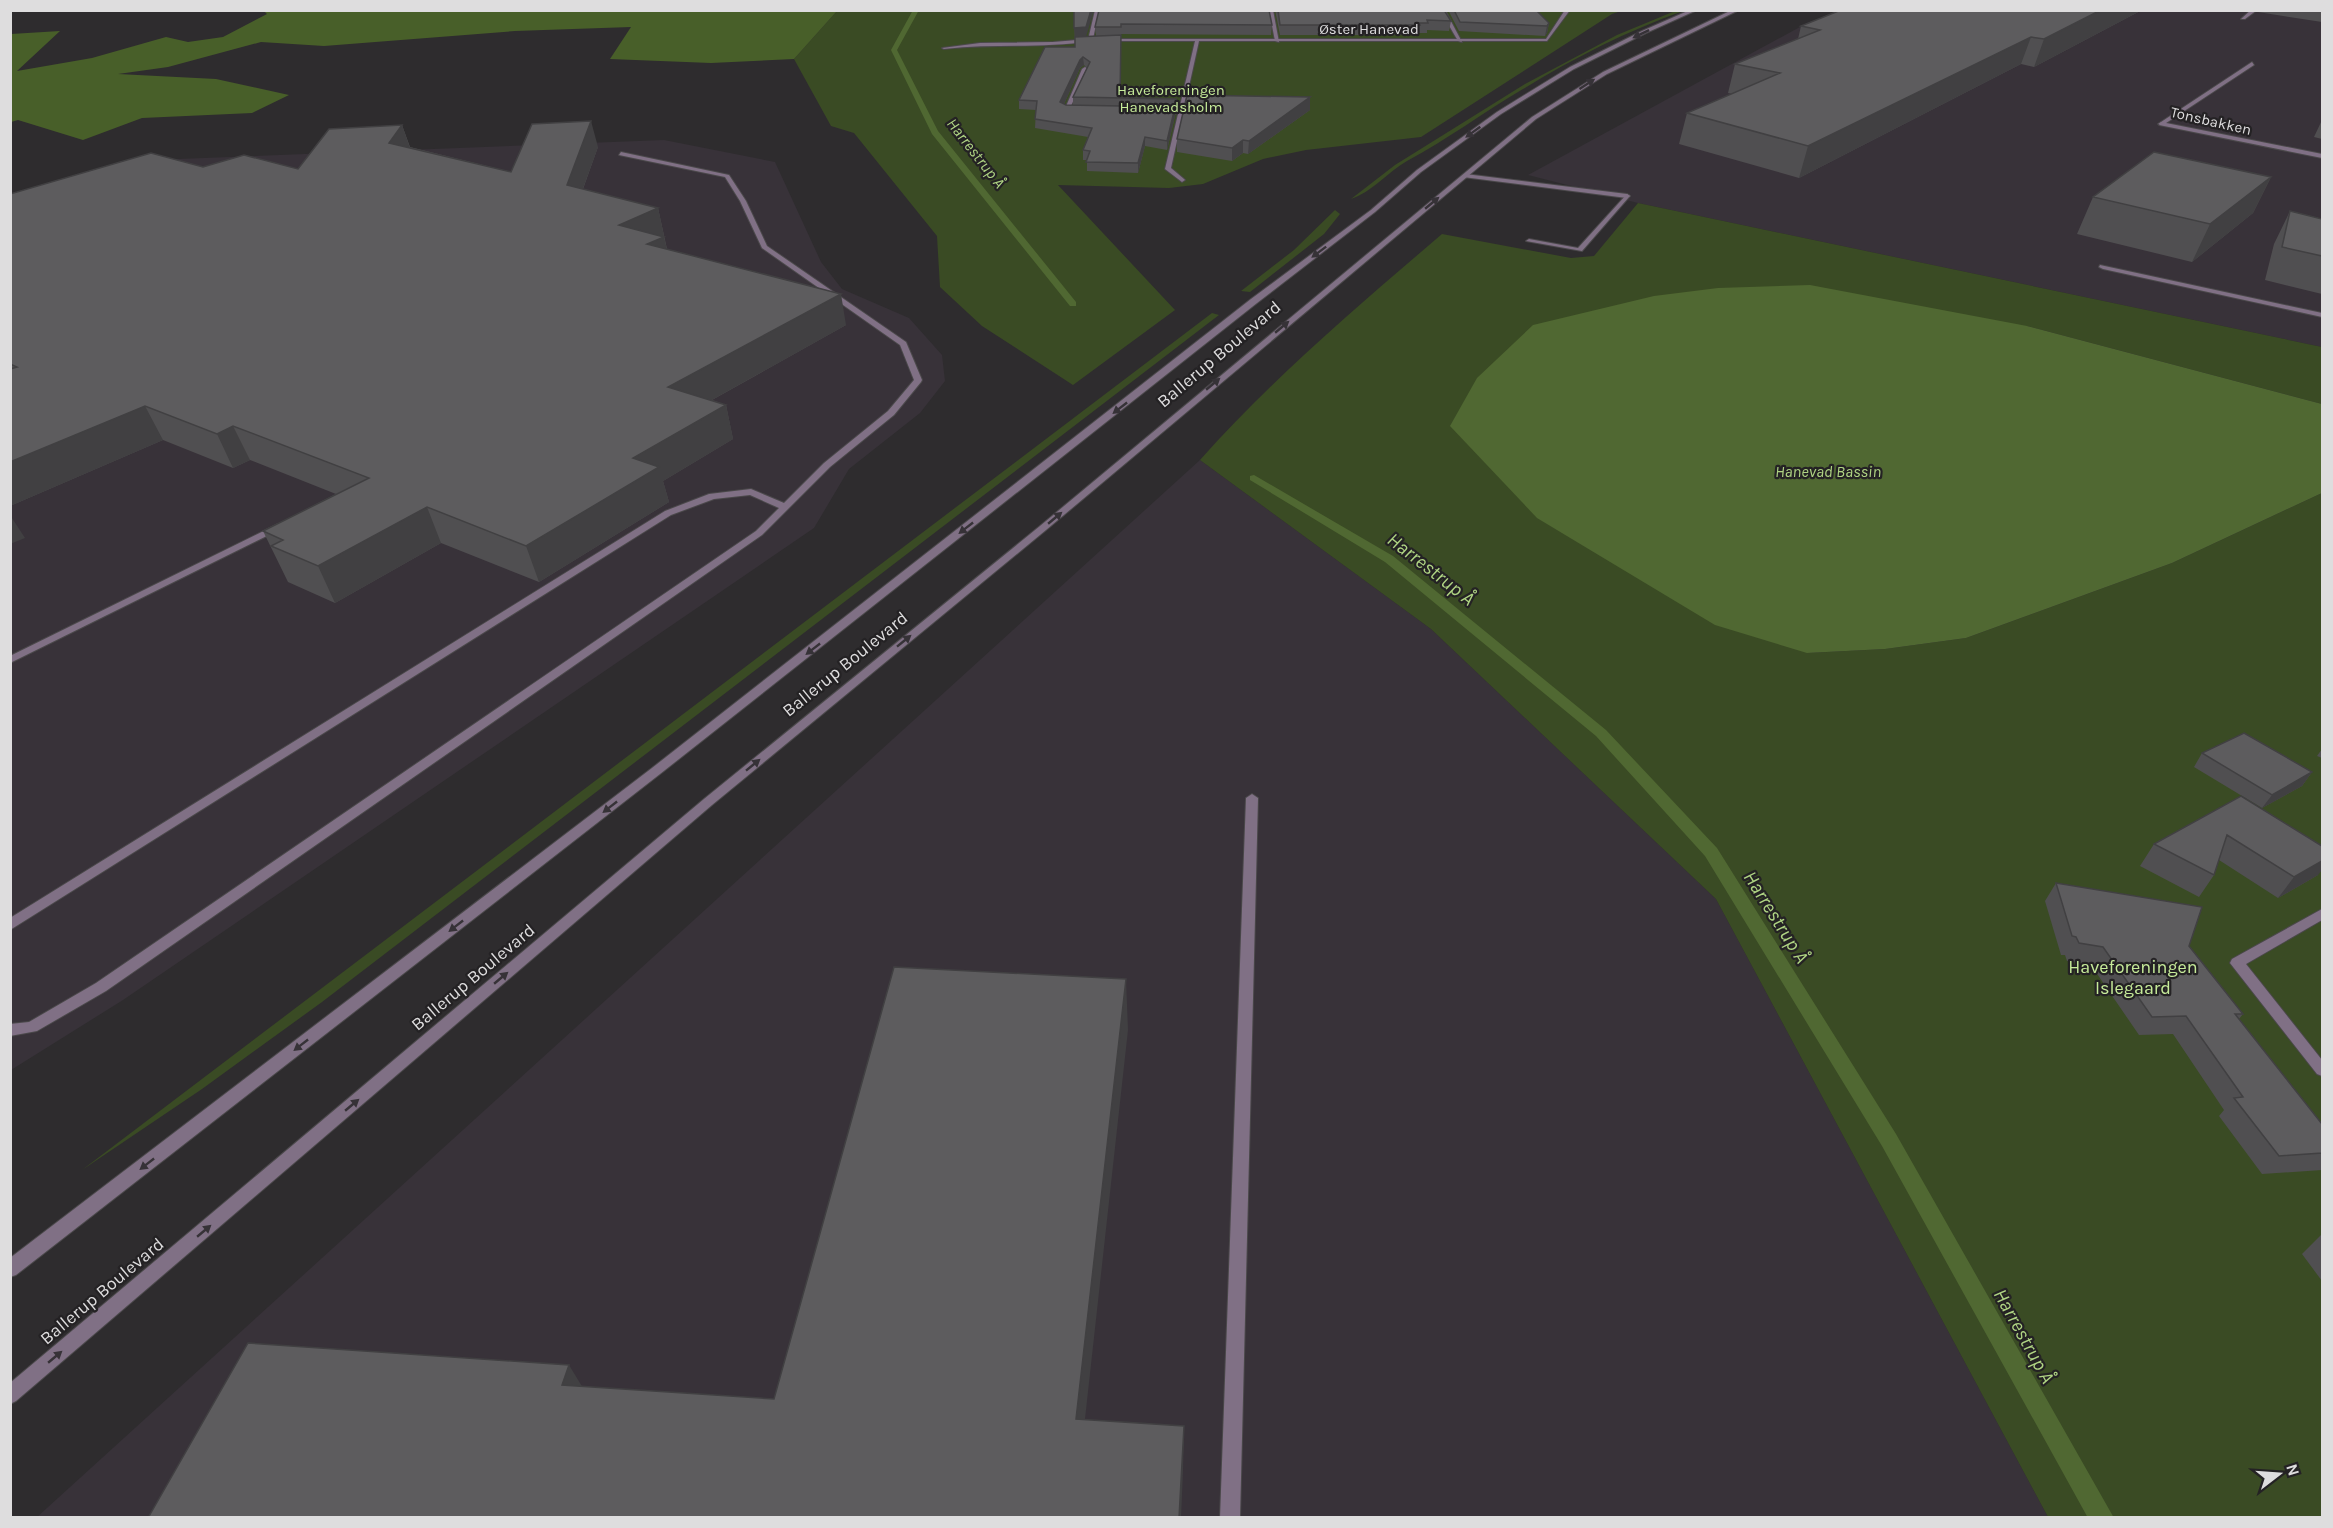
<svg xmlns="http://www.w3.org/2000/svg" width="2333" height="1528" viewBox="0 0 2333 1528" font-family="Karla,sans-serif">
	<rect width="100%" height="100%" fill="#2e2c2e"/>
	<!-- built -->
	<path fill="#383239" d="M1849 11H2322V347L1638 203 1528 175 1809 22Z
		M664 140 775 162 821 262 842 289 909 318 942 355 945 381 920 413 849 469 814 528 123 1000 11 1070V194L152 160Z
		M1200 460 1431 629 1716 899 2048 1517 36 1518Z"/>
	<!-- green -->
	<path fill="#3a4b24" d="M837 11H1621L1612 14 1421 137 1306 150 1263 159 1203 184 1169 188 1058 185 1175 310 1073 385 982 326 940 287 937 236 854 133 831 126 794 59Z
		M1675 11H1683C1627 31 1574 58 1523 89 1484 112 1448 139 1407 161 1388 172 1372 192 1351 199L1395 165 1525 84 1617 35Z
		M1638 203 2322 347V404L2027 326 1807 653 1885 649 1966 638 2172 563 2322 493V1517H2048L1716 899 1431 629 1200 460C1273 378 1358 306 1442 234L1571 258 1594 256Z
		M1335 210 1340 214 1324 234 1250 292 1241 291 1294 250Z
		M1212 313 1219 315 322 1002 202 1089 82 1170Z"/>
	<!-- forest -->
	<path fill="#485f29" d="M264 11H837L794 59 711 63 610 59 631 27 515 31 324 46 261 42 168 67 118 74 216 79 289 95 252 113 142 118 83 140 18 120 11 122V34L60 31 17 71 92 58 166 37 188 42 223 37 267 14Z"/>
	<!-- water -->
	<path fill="#506832" d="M1810 285 2027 326 2322 404V493L2172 563 1966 638 1885 649 1807 653 1715 625 1537 518 1450 426 1477 378 1533 325 1654 296 1718 288Z"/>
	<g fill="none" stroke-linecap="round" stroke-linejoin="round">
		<!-- stream -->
		<path fill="#506832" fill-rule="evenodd" d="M913 10H919L897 50 938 131 1076 302V306H1070L932 134 891 50Z
			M1254 475 1393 556 1606 730 1717 848 1896 1134 2114 1518H2088L1882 1146 1705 856 1596 736 1385 562 1250 480V476Z"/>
		<!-- service casing -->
		<g stroke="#4a484a" stroke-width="2">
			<path id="service" d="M1269 10H1273L1279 42 1275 41Z
				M1440 10H1445L1462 42 1458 41Z
				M2251 10H2257L2245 19H2241Z
				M1089 39 1091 41C1042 49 993 43 944 49L942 48 980 43 1053 42Z
				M1197 40 1199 41 1171 168 1184 179 1185 180 1182 182 1165 169 1178 114 1157 112 1179 110 1195 41Z
				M2252 62 2254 65 2163 125 2158 124Z
				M1085 67 1088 69 1070 108 1079 110 1064 111 1082 69Z
				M621 152 729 175 746 201 767 246 906 342 922 380 921 382 894 415 830 467 762 535 106 991 37 1031 10 1036V1024L29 1022 96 983 756 531 779 508 750 495 714 499 671 515 10 930V918L665 511 709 494 751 489 784 503 824 463 888 411 914 380 900 345 762 248 740 201 725 177 619 155Z
				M1627 194 1630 196 1629 197 1582 251 1526 241 1529 239 1578 248Z
				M2100 265 2322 313V317L2103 269 2099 267Z
				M278 524 283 527 281 529 10 663V656Z
				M1252 794 1258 798 1240 1518H1220L1246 798Z
				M2322 909V920L2246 964 2322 1060V1076L2317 1074 2230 963 2232 959Z"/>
		</g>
		<!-- minor casing -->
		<g stroke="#4a484a" stroke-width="2">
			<path id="minor" d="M1095 10H1099L1093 39H1546L1565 10H1570L1547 41H1090L1088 40Z
				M2161 122 2322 154V158L2159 125Z
				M1465 174 1627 194 1630 196 1627 198 1463 177 1462 176Z"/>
		</g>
		<!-- tertiary casing -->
		<g stroke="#4a484a" stroke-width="2">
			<path id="tertiary" d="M1690 10H1697L1646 33 1574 69 1501 114 1421 172 1375 212 1257 303 660 774 16 1275 10 1277V1258L652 768 1251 299 1371 210 1417 170 1497 112 1570 67 1642 31Z
				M1732 10H1739L1607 74 1536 119 1046 530 712 805 16 1401 10 1404V1383L704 799 1040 526 1532 117 1603 72Z"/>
		</g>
		<!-- service -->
		<use href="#service" fill="#807085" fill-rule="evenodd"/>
		<!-- minor -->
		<use href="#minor" fill="#807085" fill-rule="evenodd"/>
		<!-- tertiary -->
		<use href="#tertiary" fill="#807085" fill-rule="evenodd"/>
	</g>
	<!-- wall -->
	<path fill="#504f51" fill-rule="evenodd" d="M1074 10 1086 37 1096 36 1095 27 1099 10 1272 25 1271 35 1121 34 1120 97 1177 99V108H1175V116L1167 150 1145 146 1138 173 1087 171V160H1083V150L1088 137 1035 128 1036 110 1019 109V100L1075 47ZM1084 65 1087 68 1073 97V105H1066L1064 104 1080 68Z
		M1275 10H1444L1451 21 1449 31 1427 30V33H1419V35H1280Z
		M1448 10H1536L1549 23 1547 33 1545 36 1459 31Z
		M2142 10 2034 67 2021 64 1799 178 1679 144 1687 113 1732 94 1728 93 1735 64 1798 39 1801 26Z
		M2258 10H2322V22L2258 12Z
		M1310 97V110L1248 154 1243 153 1232 161 1177 152V139Z
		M2322 120V139L2314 137Z
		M402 125 410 147 511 172 598 147 583 189 658 208 667 249 846 325 712 400 726 405 733 439 663 481 669 502 539 582 441 543 335 603 288 582 263 531 336 494 250 460 233 468 163 440 10 506V194L203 167 298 169Z
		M2271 177 2253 213 2192 262 2077 234 2093 197Z
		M2290 211 2322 219V294L2265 280 2274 244Z
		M2322 749V758L2317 756Z
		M2202 753 2312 772 2302 786 2262 808 2194 767Z
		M2241 796 2318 875 2278 898 2219 860 2214 875 2199 897 2140 866 2154 844Z
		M2056 883 2189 946 2243 1014 2239 1019 2322 1124V1170L2262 1174 2219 1116 2224 1110 2173 1034 2139 1035 2091 965 2067 961 2065 955H2061L2045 901Z
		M2322 1234V1281L2302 1254Z"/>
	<!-- shaded-wall -->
	<path fill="#414042" d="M1091 10H1094L1086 37 1075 38 1074 28Z
		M2101 10H2142L2034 67 2044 39Z
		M1549 23 1547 33 1545 36 1547 26Z
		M2031 37 2021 64 1799 178 1808 146Z
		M1083 57 1084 65 1080 68 1061 111 1060 102 1080 60Z
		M1310 97V110L1248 154 1249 141Z
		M1175 107V116L1167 150V141Z
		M591 121 598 147 574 213 567 185Z
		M402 125 411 151 389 143Z
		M1145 137V146L1138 173V163Z
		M1243 140V153L1232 161V148Z
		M2271 177 2253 213 2192 262 2210 224Z
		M658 208 664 236 658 240 664 237 671 266 619 225Z
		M841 294 846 325 676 420 668 387Z
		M726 405 733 439 663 481 669 502 539 582 526 546 633 458Z
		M145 406 163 440 10 506V462Z
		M233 426 250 460 233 468 217 434Z
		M427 507 441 543 335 603 318 566Z
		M10 515 25 538 10 544Z
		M2312 772 2302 786 2262 808 2272 795Z
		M2322 861V870L2318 875 2278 898 2294 877Z
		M1126 979 1128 1030 1080 1464 1076 1419Z
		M569 1365 597 1411 562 1385Z
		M1184 1426 1183 1471 1181 1518H1179Z"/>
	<!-- building -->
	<path fill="#5d5c5e" stroke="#414042" stroke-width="1.5" d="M1074 10H1091L1086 27 1074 28Z
		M1099 10H1269L1272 25 1121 24V27H1095Z
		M1278 10H1444L1451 21 1427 20 1428 23H1419L1420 25H1280Z
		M1454 10H1536L1549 23 1547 26 1460 22Z
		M1841 10H2101L2044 39 2031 37 1808 146 1687 113 1780 73 1735 64 1820 30 1801 26Z
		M1121 35 1120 97 1177 99 1073 97 1090 62 1083 57 1080 60 1060 102 1066 105 1175 107 1167 141 1145 137 1138 163 1086 162 1090 151 1083 150 1092 128 1035 119 1037 101 1019 100 1045 47H1075V37Z
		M1187 95 1310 97 1249 141 1243 140 1232 148 1177 139Z
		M591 121 567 185 658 208 619 225 664 237 647 244 841 294 668 387 726 405 633 458 659 467 526 546 427 507 318 566 271 546 283 540 263 531 369 478 233 426 217 434 145 406 10 462V369L17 367 10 364V194L151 153 203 167 244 155 298 169 329 129 402 125 389 143 511 172 532 124Z
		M2154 152 2271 177 2210 224 2093 197Z
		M2290 211 2322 219V256L2282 247Z
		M2244 733 2312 772 2272 795 2202 753Z
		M2241 796 2322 846V861L2294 877 2227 835 2214 875 2154 844Z
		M2056 883 2202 907 2189 946 2243 1014H2235L2322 1124V1153L2279 1156 2234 1098 2243 1097 2186 1016 2152 1017 2103 947 2079 943 2076 937 2072 936Z
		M894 967 1126 979 1076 1419 1184 1426 1179 1518H148L248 1343 569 1365 562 1385 774 1399Z"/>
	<!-- one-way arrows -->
	<defs><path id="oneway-solid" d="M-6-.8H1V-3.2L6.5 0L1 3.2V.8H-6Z" transform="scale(1.5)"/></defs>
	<g fill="#363237">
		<use href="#oneway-solid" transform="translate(1641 34) rotate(154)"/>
		<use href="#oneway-solid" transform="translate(1587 84) rotate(-33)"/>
		<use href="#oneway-solid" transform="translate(1473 132) rotate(144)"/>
		<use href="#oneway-solid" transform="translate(1432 203) rotate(-40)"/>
		<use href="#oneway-solid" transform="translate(1319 252) rotate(143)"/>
		<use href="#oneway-solid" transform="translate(1282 327) rotate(-40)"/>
		<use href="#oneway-solid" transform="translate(1213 384) rotate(-40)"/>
		<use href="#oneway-solid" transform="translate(1120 408) rotate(142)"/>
		<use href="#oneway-solid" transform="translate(1055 518) rotate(-40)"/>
		<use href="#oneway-solid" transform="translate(966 528) rotate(142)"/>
		<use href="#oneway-solid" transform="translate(904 641) rotate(-39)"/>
		<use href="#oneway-solid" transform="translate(813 649) rotate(142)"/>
		<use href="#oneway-solid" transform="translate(753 765) rotate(-39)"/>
		<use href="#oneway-solid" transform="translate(610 807) rotate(142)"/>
		<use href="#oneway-solid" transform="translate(456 926) rotate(142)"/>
		<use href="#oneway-solid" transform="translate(501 978) rotate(-40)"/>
		<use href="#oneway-solid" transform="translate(301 1045) rotate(142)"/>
		<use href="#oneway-solid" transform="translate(352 1105) rotate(-40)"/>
		<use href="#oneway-solid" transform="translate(147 1164) rotate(142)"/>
		<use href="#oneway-solid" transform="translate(204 1231) rotate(-40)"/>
		<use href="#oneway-solid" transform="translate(55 1357) rotate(-40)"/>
	</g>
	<g text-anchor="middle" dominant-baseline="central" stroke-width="4.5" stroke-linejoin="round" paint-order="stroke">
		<!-- far-street labels -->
		<g font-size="15" fill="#deddde" stroke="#242224">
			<text x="1369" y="29">Øster Hanevad</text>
			<text transform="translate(2211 121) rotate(13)">Tonsbakken</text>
		</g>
		<!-- far-park labels -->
		<g font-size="15" fill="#c7ec9a" stroke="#242224">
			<text x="1171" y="90">Haveforeningen<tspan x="1171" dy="17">Hanevadsholm</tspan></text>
		</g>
		<!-- far-water labels -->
		<g font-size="16" font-style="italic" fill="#afd483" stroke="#242224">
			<text transform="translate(976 153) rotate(52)">Harrestrup Å</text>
			<text x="1828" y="471">Hanevad Bassin</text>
		</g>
		<!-- street labels -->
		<g font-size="18" fill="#deddde" stroke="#242224">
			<text transform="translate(1219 354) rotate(-40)">Ballerup Boulevard</text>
			<text transform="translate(845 664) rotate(-39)">Ballerup Boulevard</text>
			<text transform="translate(473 977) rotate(-40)">Ballerup Boulevard</text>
			<text transform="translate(102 1291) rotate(-40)">Ballerup Boulevard</text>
		</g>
		<!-- park labels -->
		<g font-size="18" fill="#c7ec9a" stroke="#242224">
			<text x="2133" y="967">Haveforeningen<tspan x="2133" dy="21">Islegaard</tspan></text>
		</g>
		<!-- water labels -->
		<g font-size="20" font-style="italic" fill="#afd483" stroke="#242224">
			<text transform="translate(1431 569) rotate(38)">Harrestrup Å</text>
			<text transform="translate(1776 917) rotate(58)">Harrestrup Å</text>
			<text transform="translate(2024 1336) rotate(61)">Harrestrup Å</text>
		</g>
	</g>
	<!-- border -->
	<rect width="2333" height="1528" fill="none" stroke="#deddde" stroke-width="24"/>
	<!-- north arrow -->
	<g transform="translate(2279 1474) rotate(73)" stroke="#242224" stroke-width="4.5" paint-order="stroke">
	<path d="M0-4.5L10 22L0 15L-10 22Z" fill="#deddde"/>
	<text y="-9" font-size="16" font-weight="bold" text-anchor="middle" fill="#deddde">N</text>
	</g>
</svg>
